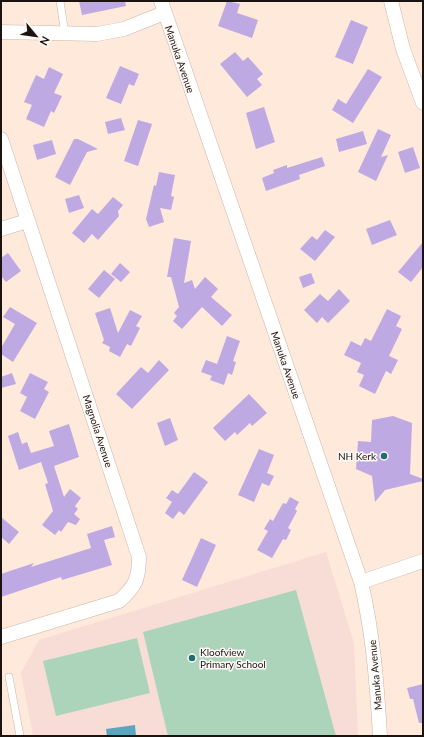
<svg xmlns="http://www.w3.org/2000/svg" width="424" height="737" viewBox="0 0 424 737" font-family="Lato,sans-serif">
	<rect width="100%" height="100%" fill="#ffe9db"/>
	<!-- education -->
	<path fill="#f7ddd6" d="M326 552 354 643 358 736H33L21 673 39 640Z"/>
	<!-- green -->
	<path fill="#abd4bb" d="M296 590 336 736H168L143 632Z
		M137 638 150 693 56 716 43 661Z"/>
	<!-- water -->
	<path fill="#59a7be" d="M135 725 136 736H107L106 729Z"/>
	<!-- building -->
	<path fill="#bea9e3" d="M79 1H125L126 6 82 15Z
		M227 1 240 4 237 13 258 20 252 38 218 26Z
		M351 20 368 27 353 64 335 57Z
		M235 52 243 61 248 57 263 74 257 79 262 85 247 97 220 64Z
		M120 66 139 74 134 86 129 84 121 104 106 98Z
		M49 67 63 74 54 93 62 96 54 113 51 111 44 127 26 119 32 105 24 102 36 75 44 79Z
		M368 69 382 77 353 123 332 110 338 99 346 104Z
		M264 107 275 142 256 149 246 113Z
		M121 118 125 130 108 134 105 122Z
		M138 120 152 124 138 166 124 161Z
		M378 129 391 135 381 157 388 155 376 181 358 172Z
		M363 131 367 144 339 152 336 139Z
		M74 139H78L98 149 87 152 70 185 55 177Z
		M52 140 56 154 37 160 33 145Z
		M413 147 420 168 405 173 398 152Z
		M322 157 325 166 299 175 300 179 266 191 262 178 274 173 273 170 287 165V168Z
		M159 172 175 175 171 196 174 197 171 210 160 208 164 222 149 227 146 219 154 185 156 186Z
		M79 195 84 208 69 213 65 199Z
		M113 197 123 205 118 211 119 216 98 240 92 234 84 243 72 233 92 209 98 214Z
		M390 220 397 235 372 245 366 229Z
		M325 230 335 237 315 261 300 249 312 236 317 240Z
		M174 238 191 241 184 283 192 280 195 289 205 277 218 289 211 297 232 315 222 326 202 307 182 329 173 321 177 316 174 313 179 307 171 277H167Z
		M423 242V267L411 282 398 272Z
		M8 253 21 271 6 282 1 276V258Z
		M120 263 130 272 121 282 111 274Z
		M104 270 115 279 99 298 88 289Z
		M311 273 315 283 303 288 299 277Z
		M339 289 350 301 328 323 322 317 317 323 304 310 320 294 328 301Z
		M10 307 37 323 13 362 1 354V348L15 324 3 317Z
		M110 308 118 333 130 310 142 316 136 326 140 328 131 346 127 344 120 357 109 351 110 347 102 343 104 340 95 313Z
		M387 309 401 316 396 326 402 329 389 356 398 360 391 374 386 371 375 394 359 386 364 375 357 372 361 363 344 355 351 341 361 346 365 338 371 341Z
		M227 336 240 341 233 361 236 362 232 375 228 373 224 385 210 380 212 376 201 372 206 360 217 364Z
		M159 360 169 370 132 409 116 394 141 367 148 373Z
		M12 373 16 384 1 388V377Z
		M30 373 48 382 44 389 49 392 35 419 20 411 27 397 20 393Z
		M249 394 267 413 252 426 250 423 237 435 235 432 225 441 213 428Z
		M393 416 412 423 410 474 423 479V481L385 490 375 502 372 476 356 469 358 441 371 442 372 420Z
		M170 418 178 440 165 446 157 423Z
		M69 424 79 457 54 466 64 497 70 489 81 498 75 506 78 509 74 514 80 519 76 525 68 522 61 532 59 530 55 535 42 525 53 511 45 484 48 483 41 462 19 470 8 436 18 432 22 444 27 442 31 453 54 446 49 431Z
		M259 449 274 455 267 473 274 476 269 486 262 483 254 502 238 495Z
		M194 472 208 482 184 515 179 511 173 519 165 513 172 502 166 498 172 490 178 494Z
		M290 497 299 502 295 509 297 511 288 528 291 530 286 540 283 539 272 558 257 550 268 531 264 529 270 519 273 521 283 503 286 504Z
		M1 517 19 532 9 544 1 537Z
		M112 526 115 537 104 540 112 565 62 580 61 577 1 597V574L34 563 31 567 91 548 87 534Z
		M201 538 216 545 197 587 182 580Z
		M423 684V723H419L413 699H410L407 688Z"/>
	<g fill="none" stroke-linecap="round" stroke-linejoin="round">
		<!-- service casing -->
		<g stroke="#cab5a9" stroke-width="8">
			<path id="service" d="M60 1 65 34
				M9 677 20 736"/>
		</g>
		<!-- minor casing -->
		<g stroke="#cab5a9" stroke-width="15">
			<path id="minor" d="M161 1 361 582C373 633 377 684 380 736
				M391 1 403 49 423 103
				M1 32 97 34 124 29 164 13
				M1 139 139 557C139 579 135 587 119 601L1 637
				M1 229 27 221
				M361 582 423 561"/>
		</g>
		<!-- service -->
		<use href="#service" stroke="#fff" stroke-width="7"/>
		<!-- minor -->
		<use href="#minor" stroke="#fff" stroke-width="14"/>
	</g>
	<!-- markers -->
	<g fill="#216c6c" stroke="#fefaf7" stroke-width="1.5">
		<circle cx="384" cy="456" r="4"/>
		<circle cx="192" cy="658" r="4"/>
	</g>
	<g text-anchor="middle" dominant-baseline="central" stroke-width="3" stroke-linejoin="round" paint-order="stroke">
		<!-- street labels -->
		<g font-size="10" fill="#1b130f" stroke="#fefaf7">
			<text transform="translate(180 59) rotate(71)">Manuka Avenue</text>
			<text transform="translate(286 365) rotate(71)">Manuka Avenue</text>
			<text transform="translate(98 431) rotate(72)">Magnolia Avenue</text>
			<text transform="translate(375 675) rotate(-95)">Manuka Avenue</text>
		</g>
		<!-- poi labels -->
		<g font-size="10" fill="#1b130f" stroke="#fefaf7" text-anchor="end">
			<text x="376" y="456">NH Kerk</text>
			<text x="200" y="652" text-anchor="start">Kloofview<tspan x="200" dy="12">Primary School</tspan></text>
		</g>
	</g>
	<!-- border -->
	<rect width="424" height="737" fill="none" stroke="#1b130f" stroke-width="4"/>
	<!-- north arrow -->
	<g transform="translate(36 36) rotate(119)" stroke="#fefaf7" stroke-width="3" paint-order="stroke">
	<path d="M0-3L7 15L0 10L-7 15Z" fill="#1b130f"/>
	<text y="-6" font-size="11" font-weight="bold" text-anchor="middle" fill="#1b130f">N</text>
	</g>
</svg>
